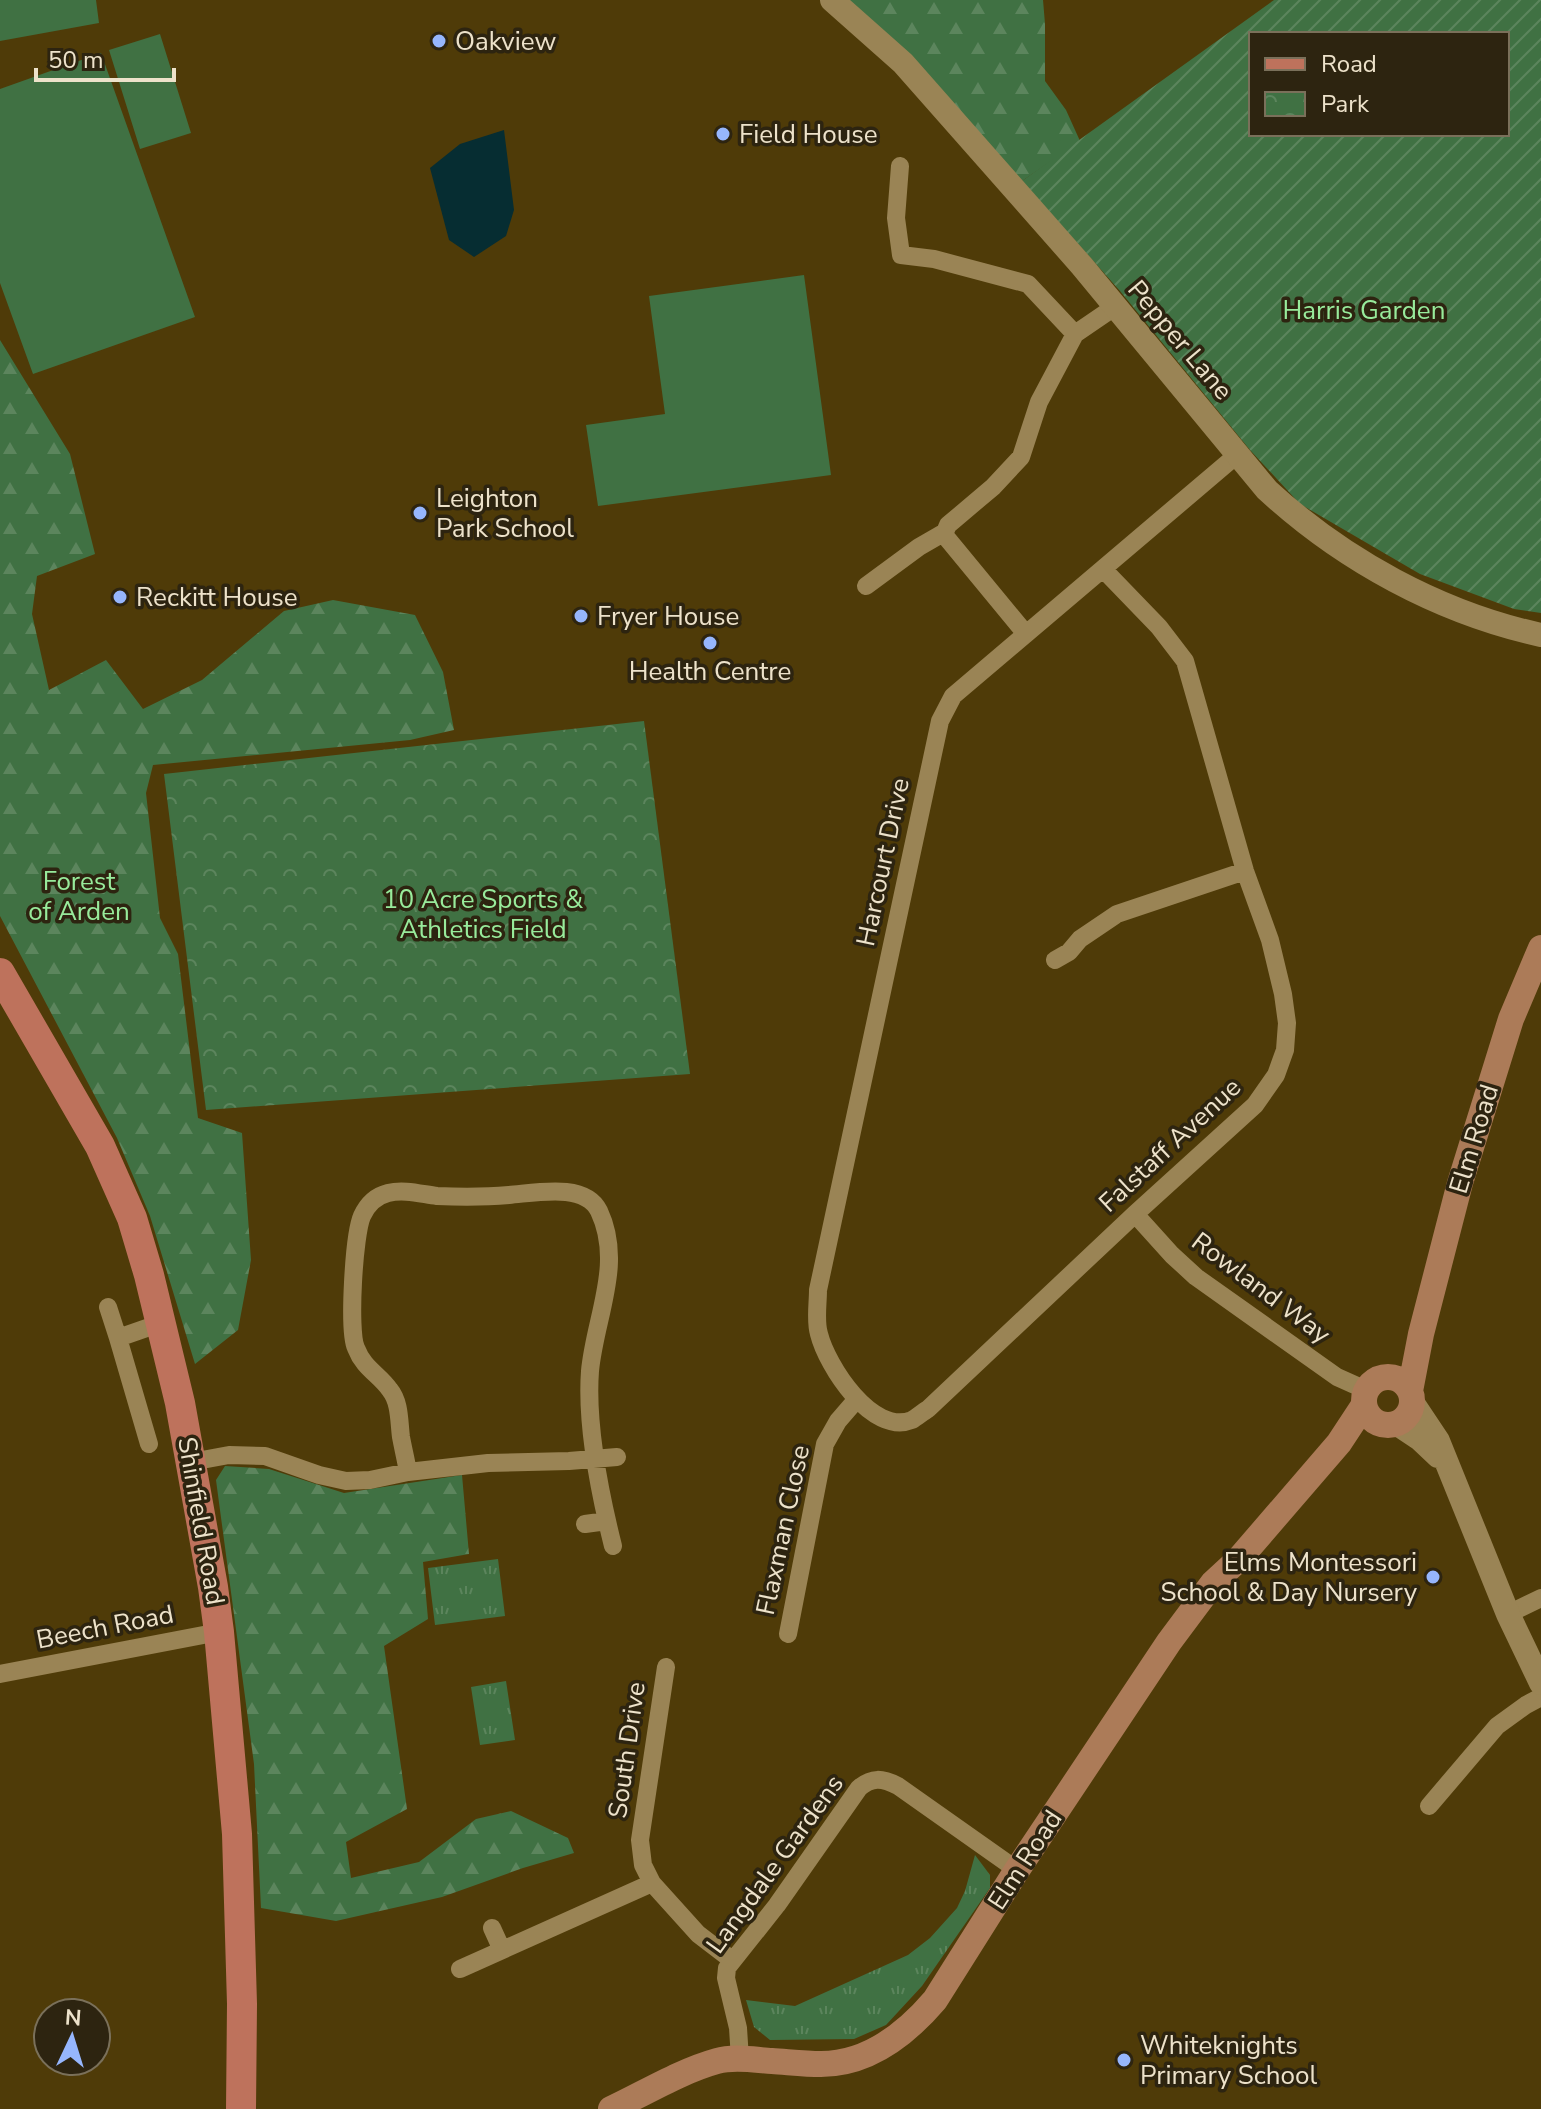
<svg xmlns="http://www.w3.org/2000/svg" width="1541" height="2109" viewBox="0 0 1541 2109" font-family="'Nunito Sans',sans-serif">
	<defs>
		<pattern id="grass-tufts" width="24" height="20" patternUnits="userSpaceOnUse" patternTransform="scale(2)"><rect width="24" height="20" fill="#407143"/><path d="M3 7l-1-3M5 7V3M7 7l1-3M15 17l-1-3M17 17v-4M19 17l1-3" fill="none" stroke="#5c855d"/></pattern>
		<pattern id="forest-firs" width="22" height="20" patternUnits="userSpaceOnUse" patternTransform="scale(2)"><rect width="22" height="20" fill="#407143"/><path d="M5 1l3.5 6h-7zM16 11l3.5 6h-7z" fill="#5c855d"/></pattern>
		<pattern id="park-crowns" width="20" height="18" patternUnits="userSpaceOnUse" patternTransform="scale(2)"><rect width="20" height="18" fill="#407143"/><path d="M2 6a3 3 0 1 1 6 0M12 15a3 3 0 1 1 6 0" fill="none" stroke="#5c855d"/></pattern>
		<pattern id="garden-furrows" width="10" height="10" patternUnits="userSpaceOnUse" patternTransform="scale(2)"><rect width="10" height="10" fill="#407143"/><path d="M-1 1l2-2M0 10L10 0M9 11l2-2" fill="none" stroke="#5c855d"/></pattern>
	</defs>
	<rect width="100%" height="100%" fill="#4f3b08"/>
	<!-- grass -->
	<path fill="url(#grass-tufts)" d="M498 1559 505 1616 435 1625 428 1568Z
		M506 1681 515 1740 480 1745 471 1687Z
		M975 1855 990 1875V1888L922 1986 886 2025 854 2039 770 2040 754 2027 746 2000 795 2006 908 1955 930 1938 957 1908 965 1891Z"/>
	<!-- forest -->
	<path fill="url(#forest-firs)" d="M843 0H1043L1045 24V81L1066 110 1080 141 1022 181Z
		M0 340 70 454 95 554 37 576 32 614 49 690 106 660 143 709 202 680 284 611 333 600 415 615 443 672 454 730 410 740 153 765 146 793 160 918 178 954 198 1118 242 1133 251 1260 238 1330 195 1364 150 1216 117 1138 0 916Z
		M225 1466 269 1469 344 1493 462 1475 469 1554 423 1562 428 1619 384 1646 407 1809 346 1842 351 1878 419 1862 476 1819 511 1811 568 1838 574 1853 523 1868 442 1897 336 1921 261 1908 254 1764 216 1480Z"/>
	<!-- park -->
	<path fill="url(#park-crowns)" d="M644 721 690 1074 206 1110 164 774Z"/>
	<!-- garden -->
	<path fill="url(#garden-furrows)" fill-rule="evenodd" d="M1274 0H1541V613L1514 609 1420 574 1300 504 1250 450 1120 291 1022 181ZM1251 34H1507V134H1251Z"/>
	<!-- pitch -->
	<path fill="#407143" d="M0 0H96L99 23 0 41Z
		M160 34 191 133 140 149 109 50Z
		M101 53 195 317 33 374 0 283V89Z
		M804 275 831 475 598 506 586 425 665 414 649 296Z"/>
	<!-- water -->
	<path fill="#062d32" d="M504 130 514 210 506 236 474 257 449 240 430 168 460 144Z"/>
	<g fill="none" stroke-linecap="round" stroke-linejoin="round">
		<!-- minor -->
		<path stroke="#9a8455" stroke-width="18" d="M900 166 896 218 901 255 934 259 1028 284 1075 334
			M1103 569 1159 627 1185 661 1245 871 1270 940 1283 994 1287 1023 1285 1050 1276 1075 1255 1105 1135 1214 928 1409C923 1412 917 1417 912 1420 872 1436 827 1366 819 1334 815 1321 818 1304 818 1290L940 721 953 696 1238 454
			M866 586 919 547 945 532
			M1026 634 946 537 945 532 948 525 993 487 1021 457 1039 402 1075 334 1116 306
			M1055 960 1069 952 1080 939 1117 914 1245 871
			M1135 1214 1172 1255 1196 1277 1337 1377 1366 1390
			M108 1307 118 1338 161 1323
			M118 1338 149 1444
			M191 1462 229 1455 265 1456 319 1475 346 1481 370 1480 408 1472 488 1463 569 1461 617 1457
			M408 1472C406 1460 403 1448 401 1437 399 1422 400 1402 390 1390 379 1374 364 1369 356 1348 348 1331 354 1234 362 1216 367 1205 376 1196 388 1193 404 1189 421 1194 437 1196 460 1197 486 1197 509 1195 535 1193 585 1182 599 1211 624 1264 595 1317 590 1371 586 1424 600 1494 613 1546
			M585 1524 607 1521
			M1508 1614 1541 1598
			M788 1634 825 1444 838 1421 857 1399
			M666 1667 640 1840 643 1865 652 1883 698 1934 732 1960
			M0 1674 219 1632
			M1429 1806 1497 1726 1526 1705 1541 1697
			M492 1928 502 1950
			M460 1969 652 1883
			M740 2059 738 2028 726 1978 727 1968 777 1905 859 1788C872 1777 882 1778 898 1786L1017 1870"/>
		<!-- tertiary -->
		<path stroke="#9a8455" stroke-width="24" d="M832 0 903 63 1082 266 1267 490C1343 560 1440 613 1541 635
			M1412 1402 1438 1441 1508 1614 1541 1683
			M1396 1423 1420 1439 1438 1456"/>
		<!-- secondary -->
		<path stroke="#ac7b58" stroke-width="26" d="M1364 1401a24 24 0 1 1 48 0a24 24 0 1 1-48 0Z
			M1410 1391 1421 1334 1460 1183 1511 1019 1541 948
			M611 2109C645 2093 681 2071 717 2061 734 2056 755 2060 772 2061 788 2062 805 2064 821 2064 869 2064 906 2034 935 2000L1017 1870 1169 1642 1213 1583 1239 1559 1339 1443 1364 1405"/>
		<!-- primary -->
		<path stroke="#be725c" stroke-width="30" d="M0 973 100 1146 132 1218 149 1275 180 1403 213 1587 219 1632 237 1834 242 2004 241 2109"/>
	</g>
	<!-- markers -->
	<g fill="#96b6fd" stroke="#2d2410" stroke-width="3">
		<circle cx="439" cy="41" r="8"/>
		<circle cx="723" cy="134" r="8"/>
		<circle cx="420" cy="513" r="8"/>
		<circle cx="120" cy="597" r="8"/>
		<circle cx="581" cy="616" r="8"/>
		<circle cx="710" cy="643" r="8"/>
		<circle cx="1433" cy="1577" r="8"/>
		<circle cx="1124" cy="2060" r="8"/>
	</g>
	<g text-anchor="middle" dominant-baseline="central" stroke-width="7" stroke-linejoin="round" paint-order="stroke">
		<!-- poi labels -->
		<g font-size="26" fill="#ede2ca" stroke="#2d2410" text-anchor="start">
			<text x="455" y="41">Oakview</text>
			<text x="739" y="134">Field House</text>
			<text x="436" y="498">Leighton<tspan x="436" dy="30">Park School</tspan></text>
			<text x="136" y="597">Reckitt House</text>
			<text x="597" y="616">Fryer House</text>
			<text x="710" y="671" text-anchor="middle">Health Centre</text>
			<text x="1417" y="1562" text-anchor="end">Elms Montessori<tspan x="1417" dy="30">School &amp; Day Nursery</tspan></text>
			<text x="1140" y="2045">Whiteknights<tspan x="1140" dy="30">Primary School</tspan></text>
		</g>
		<!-- park labels -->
		<g font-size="26" fill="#98eb9b" stroke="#2d2410">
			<text x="1364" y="310">Harris Garden</text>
			<text x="79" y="881">Forest<tspan x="79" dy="30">of Arden</tspan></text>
			<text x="483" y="899">10 Acre Sports &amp;<tspan x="483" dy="30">Athletics Field</tspan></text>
		</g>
		<!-- street labels -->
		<g font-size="26" fill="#ede2ca" stroke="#2d2410">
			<text transform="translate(1180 340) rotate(50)">Pepper Lane</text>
			<text transform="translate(883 862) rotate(-78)">Harcourt Drive</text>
			<text transform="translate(1474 1139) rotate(-73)">Elm Road</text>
			<text transform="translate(1170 1145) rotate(-43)">Falstaff Avenue</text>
			<text transform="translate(1261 1288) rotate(37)">Rowland Way</text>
			<text transform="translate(201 1521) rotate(80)">Shinfield Road</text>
			<text transform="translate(783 1530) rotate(-78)">Flaxman Close</text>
			<text transform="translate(105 1627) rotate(-11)">Beech Road</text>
			<text transform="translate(627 1750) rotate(-82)">South Drive</text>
			<text transform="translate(1025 1860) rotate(-57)">Elm Road</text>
			<text transform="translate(775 1864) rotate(-54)">Langdale Gardens</text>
		</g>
	</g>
	<!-- legend -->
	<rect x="1249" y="32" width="260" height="104" fill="#2d2410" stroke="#7a705a" stroke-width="2"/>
	<rect x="1265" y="58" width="40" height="12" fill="#be725c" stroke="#7a705a" stroke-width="2"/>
	<text x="1321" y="72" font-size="24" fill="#ede2ca">Road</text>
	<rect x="1265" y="92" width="40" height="24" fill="url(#park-crowns)" stroke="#7a705a" stroke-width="2"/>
	<text x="1321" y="112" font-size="24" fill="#ede2ca">Park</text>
	<!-- north arrow -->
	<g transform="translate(72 2037) rotate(4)"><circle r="38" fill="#2d2410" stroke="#7a705a" stroke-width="2"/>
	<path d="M0-6L14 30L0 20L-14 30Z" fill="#96b6fd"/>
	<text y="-12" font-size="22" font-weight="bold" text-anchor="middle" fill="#ede2ca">N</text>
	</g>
	<!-- scale -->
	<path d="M36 68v12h138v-12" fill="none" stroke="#ede2ca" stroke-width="4"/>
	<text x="48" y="68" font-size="24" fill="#ede2ca" stroke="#2d2410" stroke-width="6" paint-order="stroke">50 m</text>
</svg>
